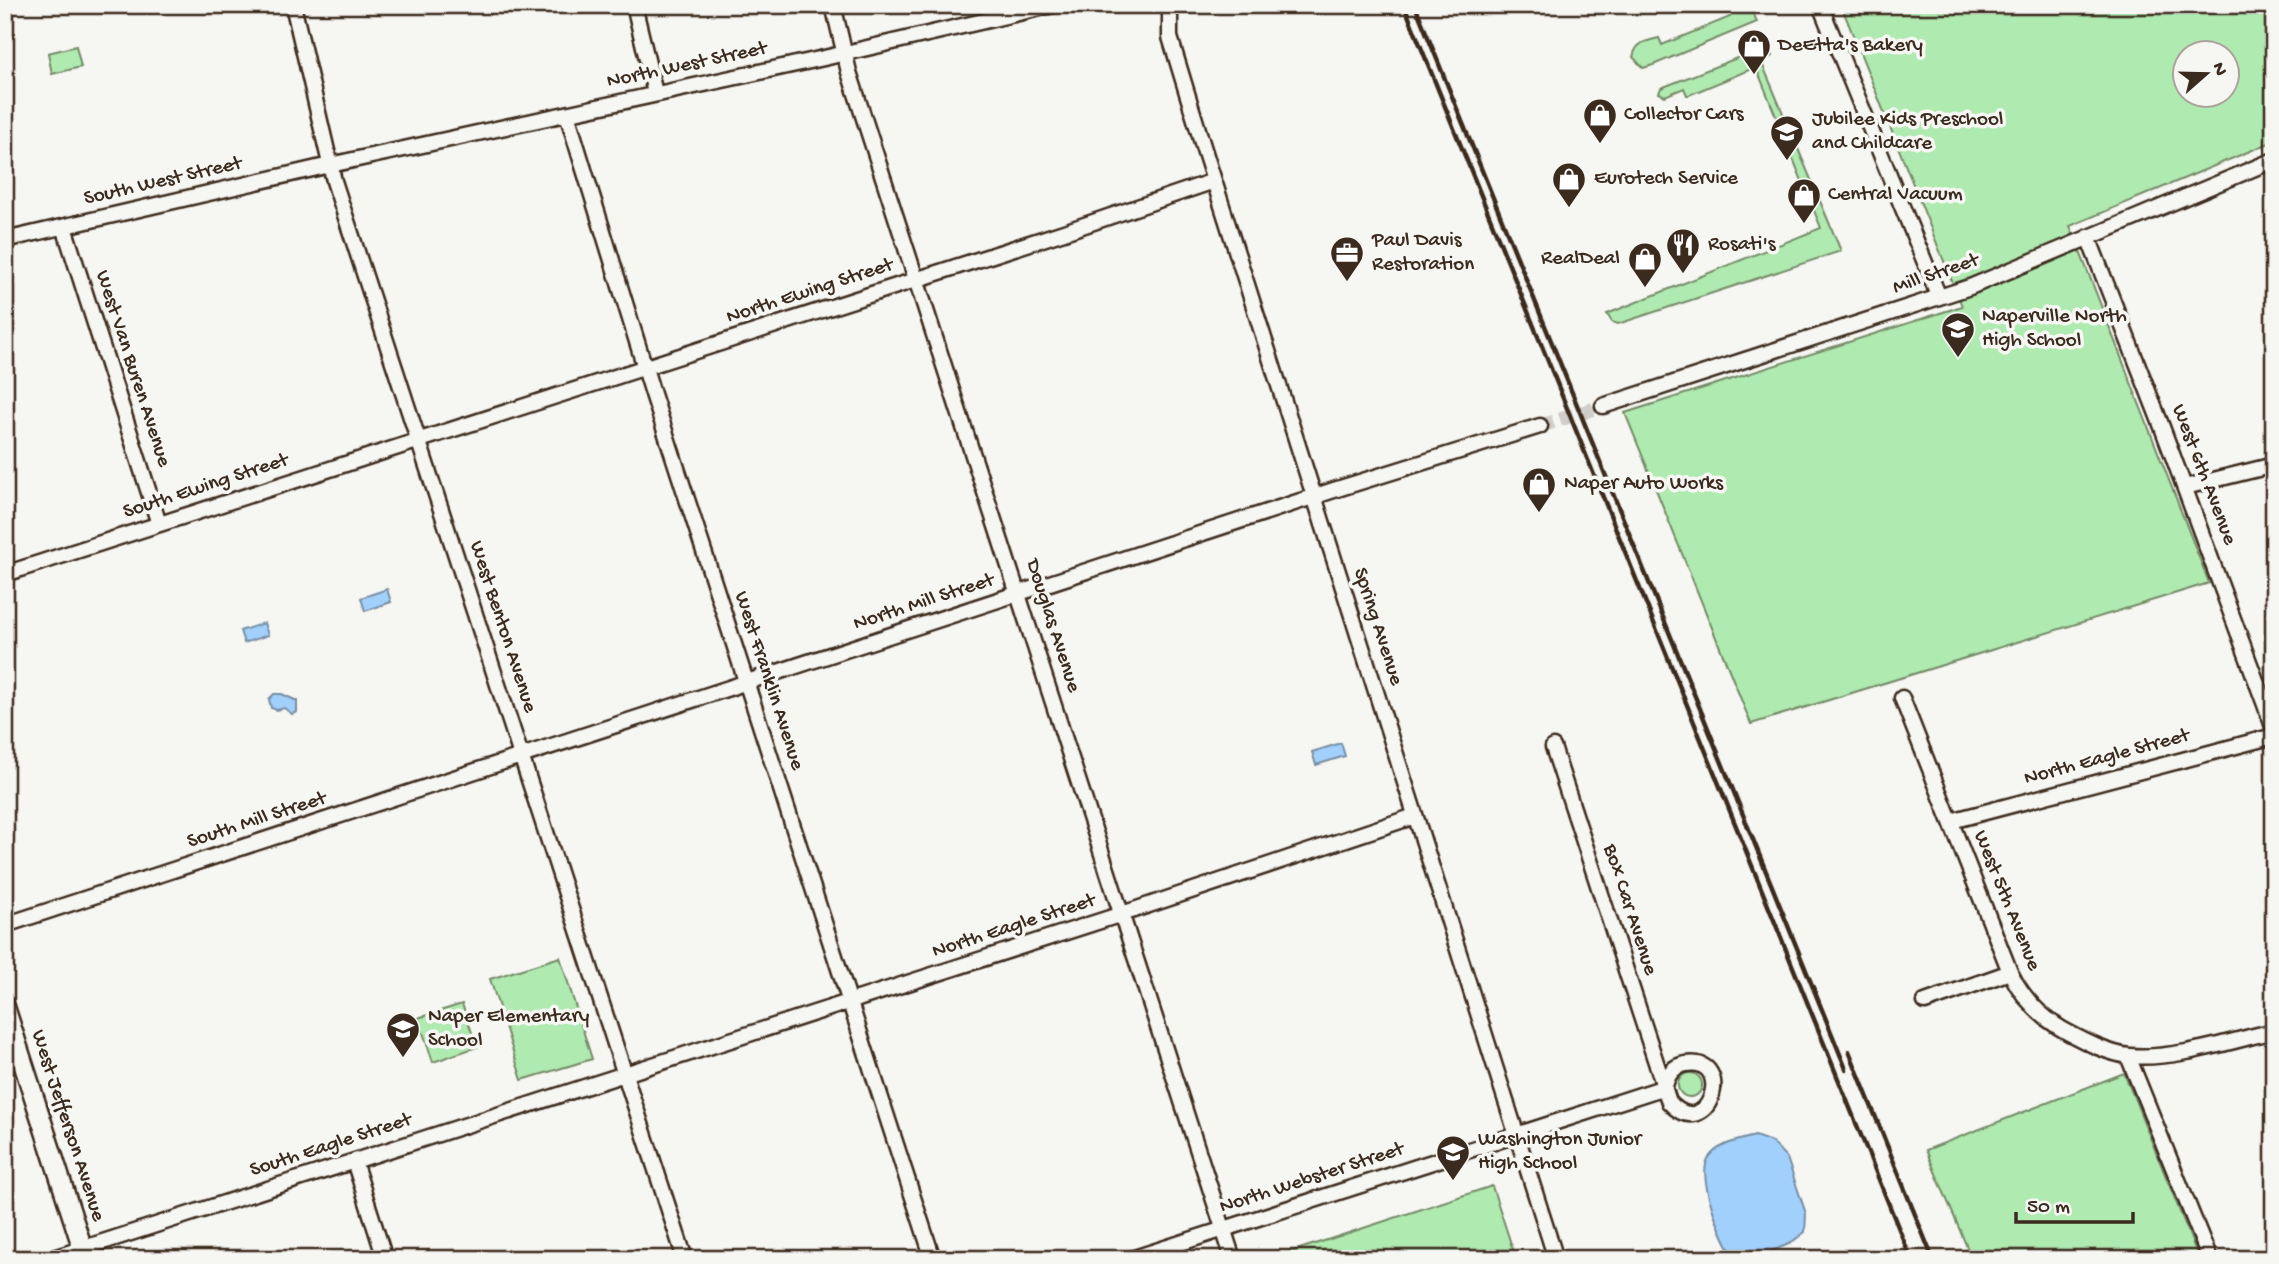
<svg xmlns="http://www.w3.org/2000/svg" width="2279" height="1264" viewBox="0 0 2279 1264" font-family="'Gochi Hand',sans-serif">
	<rect width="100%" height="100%" fill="#f6f6f2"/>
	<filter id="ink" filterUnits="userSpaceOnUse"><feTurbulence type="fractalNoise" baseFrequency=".0143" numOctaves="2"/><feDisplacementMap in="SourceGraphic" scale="14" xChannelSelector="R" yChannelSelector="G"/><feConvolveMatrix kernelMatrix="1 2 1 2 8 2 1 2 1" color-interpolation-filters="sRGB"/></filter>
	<g filter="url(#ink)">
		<!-- green -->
		<path fill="#afeab0" stroke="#758a67" stroke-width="2" fill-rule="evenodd" d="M1726 5H1732L1735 11 1750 5 1757 22 1653 65 1643 68 1633 57C1636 42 1646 41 1659 38L1662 45 1730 17Z
			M1841 5H2274V141L2070 226 2209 583 1751 724 1625 413 1962 306ZM2184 52H2226V94H2184Z
			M76 46 81 67 52 74 48 53Z
			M1765 50 1772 56 1761 61 1841 251 1618 324 1612 322 1607 314 1821 228 1756 67 1689 95H1687L1684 88 1665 96 1659 93 1661 88 1752 52Z
			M560 957 592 1059 522 1080 490 979Z
			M462 1004 477 1047 433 1062 418 1018Z
			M2124 1073 2199 1259H1972L1926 1150Z
			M1678 1085a12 12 0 1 1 24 0a12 12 0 1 1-24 0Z
			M1492 1186 1516 1259H1269Z"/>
		<!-- water -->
		<path fill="#a1d0fc" stroke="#788ea3" stroke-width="2" d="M387 589 391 602 365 611 361 598Z
			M264 623 268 635 244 643 240 631Z
			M274 694H282L297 701V712L292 714 284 708 277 710 271 708 269 699Z
			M1341 743 1345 756 1316 765 1312 752Z
			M1755 1136 1772 1142 1787 1158 1806 1214 1805 1232 1789 1244 1752 1259 1734 1256C1722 1239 1697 1179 1708 1159 1716 1144 1740 1140 1755 1136Z"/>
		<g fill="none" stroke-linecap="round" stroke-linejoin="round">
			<!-- minor-tunnel -->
			<path stroke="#d1cdc8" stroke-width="14" stroke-dasharray="14 7" stroke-linecap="butt" d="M1540 426 1603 406"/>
			<!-- minor casing -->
			<g stroke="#3b2a1e" stroke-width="19">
				<path id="minor" d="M293 5 334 181 685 1259
					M634 5 655 93
					M833 5 849 72 1233 1259
					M1170 5V37L1203 146 1556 1259
					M1820 5 1939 297
					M567 114 653 394 933 1259
					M64 227 159 524
					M2088 237 2162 427 2274 729
					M5 240 330 165 824 58 1053 5
					M1603 406 1970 287 2274 160
					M2185 487 2274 465
					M5 574 1067 231 1214 181
					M1902 698 2010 972C2023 999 2042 1019 2069 1033 2086 1042 2109 1054 2130 1056 2175 1060 2230 1041 2274 1031
					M1553 747 1669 1102C1709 1146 1736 1056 1686 1064 1673 1066 1667 1075 1665 1087
					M1951 821 2274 736
					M5 925 1334 490 1540 426
					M1925 1002 2010 972
					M2128 1056 2210 1259
					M354 1161 385 1259
					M50 1259 1122 914 1415 816
					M1131 1259 1665 1087"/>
			</g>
			<!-- tertiary casing -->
			<g stroke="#3b2a1e" stroke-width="23">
				<path id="tertiary" d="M5 1007 86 1259"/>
			</g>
			<!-- minor -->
			<use href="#minor" stroke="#f6f6f2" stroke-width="14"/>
			<!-- tertiary -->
			<use href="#tertiary" stroke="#f6f6f2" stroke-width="18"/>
			<!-- rail -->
			<path stroke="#3b2a1e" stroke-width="4.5" d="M1404 5 1911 1259
				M1415 5 1846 1069
				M1849 1051 1933 1259"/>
		</g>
	</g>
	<!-- icons -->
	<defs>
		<g id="shop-pin" transform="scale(1.75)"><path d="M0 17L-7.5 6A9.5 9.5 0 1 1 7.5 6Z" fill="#3b2a1e" stroke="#f6f6f2"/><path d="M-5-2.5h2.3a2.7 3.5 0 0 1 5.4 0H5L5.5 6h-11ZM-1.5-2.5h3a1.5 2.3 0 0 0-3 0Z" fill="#fff"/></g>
		<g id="school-pin" transform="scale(1.75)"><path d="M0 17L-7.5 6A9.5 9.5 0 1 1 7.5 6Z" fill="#3b2a1e" stroke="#f6f6f2"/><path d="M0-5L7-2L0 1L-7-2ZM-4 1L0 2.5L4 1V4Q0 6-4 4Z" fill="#fff"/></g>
		<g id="restaurant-pin" transform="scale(1.75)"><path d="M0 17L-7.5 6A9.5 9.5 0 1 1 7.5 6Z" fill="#3b2a1e" stroke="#f6f6f2"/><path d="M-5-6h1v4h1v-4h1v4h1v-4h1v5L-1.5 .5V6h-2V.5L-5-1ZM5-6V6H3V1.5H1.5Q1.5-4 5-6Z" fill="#fff"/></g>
		<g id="office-pin" transform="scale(1.75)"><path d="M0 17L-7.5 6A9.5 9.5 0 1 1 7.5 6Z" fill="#3b2a1e" stroke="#f6f6f2"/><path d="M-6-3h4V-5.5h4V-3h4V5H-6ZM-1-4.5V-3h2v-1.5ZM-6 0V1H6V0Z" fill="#fff"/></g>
	</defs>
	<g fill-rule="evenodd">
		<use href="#shop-pin" x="1754" y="46"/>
		<use href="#shop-pin" x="1600" y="115"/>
		<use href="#school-pin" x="1787" y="132"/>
		<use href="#shop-pin" x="1569" y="179"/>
		<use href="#shop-pin" x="1804" y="195"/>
		<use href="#restaurant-pin" x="1683" y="245"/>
		<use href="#office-pin" x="1347" y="253"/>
		<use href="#shop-pin" x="1645" y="259"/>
		<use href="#school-pin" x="1958" y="329"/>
		<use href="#shop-pin" x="1539" y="484"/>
		<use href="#school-pin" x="403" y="1029"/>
		<use href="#school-pin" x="1453" y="1152"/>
	</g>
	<g text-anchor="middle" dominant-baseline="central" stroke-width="7" stroke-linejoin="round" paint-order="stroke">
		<!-- poi labels -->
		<g font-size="21" fill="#3b2a1e" stroke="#f6f6f2" text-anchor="start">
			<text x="1778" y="46">DeEtta's Bakery</text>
			<text x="1624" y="115">Collector Cars</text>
			<text x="1812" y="120">Jubilee Kids Preschool<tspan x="1812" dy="24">and Childcare</tspan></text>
			<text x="1594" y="179">Eurotech Service</text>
			<text x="1828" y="195">Central Vacuum</text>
			<text x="1372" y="241">Paul Davis<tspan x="1372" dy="24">Restoration</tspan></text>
			<text x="1708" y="245">Rosati's</text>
			<text x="1620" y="259" text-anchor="end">RealDeal</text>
			<text x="1982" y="317">Naperville North<tspan x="1982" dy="24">High School</tspan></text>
			<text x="1564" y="484">Naper Auto Works</text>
			<text x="428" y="1017">Naper Elementary<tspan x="428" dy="24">School</tspan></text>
			<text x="1478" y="1140">Washington Junior<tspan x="1478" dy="24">High School</tspan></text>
		</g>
		<!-- street labels -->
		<g font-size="21" fill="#3b2a1e" stroke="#f6f6f2">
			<text transform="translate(687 66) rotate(-12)">North West Street</text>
			<text transform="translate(163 182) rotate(-13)">South West Street</text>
			<text transform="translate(1936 275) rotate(-19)">Mill Street</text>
			<text transform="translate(810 292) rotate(-18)">North Ewing Street</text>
			<text transform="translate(132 369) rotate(72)">West Van Buren Avenue</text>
			<text transform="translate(2203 475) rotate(69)">West 6th Avenue</text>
			<text transform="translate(206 487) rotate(-18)">South Ewing Street</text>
			<text transform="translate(924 603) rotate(-18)">North Mill Street</text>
			<text transform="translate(1052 626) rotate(72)">Douglas Avenue</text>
			<text transform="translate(502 627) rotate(72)">West Benton Avenue</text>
			<text transform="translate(1377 627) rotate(72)">Spring Avenue</text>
			<text transform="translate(768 681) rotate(72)">West Franklin Avenue</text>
			<text transform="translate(2107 758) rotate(-15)">North Eagle Street</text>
			<text transform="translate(257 821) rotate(-18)">South Mill Street</text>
			<text transform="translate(2006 901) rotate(68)">West 5th Avenue</text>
			<text transform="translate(1629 910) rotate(72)">Box Car Avenue</text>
			<text transform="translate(1014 927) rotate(-18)">North Eagle Street</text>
			<text transform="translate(67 1126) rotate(72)">West Jefferson Avenue</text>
			<text transform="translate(331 1146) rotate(-18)">South Eagle Street</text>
			<text transform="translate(1312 1179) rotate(-18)">North Webster Street</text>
		</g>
	</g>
	<!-- margin -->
	<rect width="2279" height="1264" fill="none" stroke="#f6f6f2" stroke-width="28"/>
	<rect x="14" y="14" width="2251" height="1236" fill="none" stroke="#3b2a1e" stroke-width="2.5" filter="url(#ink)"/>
	<!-- north arrow -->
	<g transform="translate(2206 74) rotate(70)"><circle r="33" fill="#f6f6f2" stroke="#aba49d" stroke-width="2"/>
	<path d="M0-5L12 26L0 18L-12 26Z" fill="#3b2a1e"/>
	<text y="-10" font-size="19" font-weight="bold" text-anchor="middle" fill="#3b2a1e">N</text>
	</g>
	<!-- scale -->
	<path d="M2016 1212v10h117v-10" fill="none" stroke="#3b2a1e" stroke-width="3.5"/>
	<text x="2027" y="1212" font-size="21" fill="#3b2a1e" stroke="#f6f6f2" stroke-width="5" paint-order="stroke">50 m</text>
</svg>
